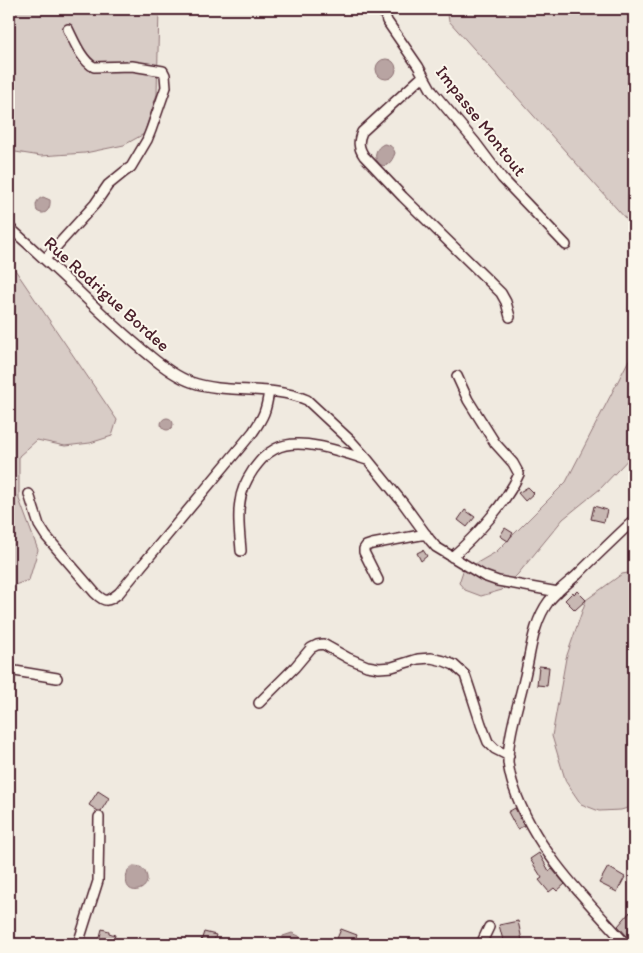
<svg xmlns="http://www.w3.org/2000/svg" width="643" height="953" viewBox="0 0 643 953" font-family="Itim,sans-serif">
	<rect width="100%" height="100%" fill="#f0eae0"/>
	<filter id="ink" filterUnits="userSpaceOnUse"><feTurbulence type="fractalNoise" baseFrequency=".02" numOctaves="2"/><feDisplacementMap in="SourceGraphic" scale="10" xChannelSelector="R" yChannelSelector="G"/><feConvolveMatrix kernelMatrix="1 2 1 2 8 2 1 2 1" color-interpolation-filters="sRGB"/></filter>
	<g filter="url(#ink)">
		<!-- green -->
		<path fill="#d8ccc6" stroke="#917678" d="M9 9H159L157 94 144 134 124 145 85 153 41 156 9 151Z
			M447 9H634V228L449 21Z
			M9 261 117 420 112 436 90 443 65 446 37 440 19 456V499L38 550 29 580 9 587Z
			M634 350V453L600 489 563 519 518 574 502 590 481 596 465 590 459 583 463 571 496 552 566 482Z
			M634 572V806L621 810 599 811 581 804 566 782 552 736 566 658 586 600 622 574Z"/>
		<!-- water -->
		<path fill="#b8a4a2" stroke="#8c6f72" d="M376 69a10 10 0 1 1 20 0a10 10 0 1 1-20 0Z
			M384 144C391 145 393 147 395 153 385 182 364 153 384 144Z
			M43 197 50 200C51 209 45 217 37 211 35 204 36 200 43 197Z
			M161 424a6 6 0 1 1 12 0a6 6 0 1 1-12 0Z
			M133 866C140 866 144 868 146 874 154 892 118 901 128 870Z
			M292 933 299 936 304 944H281L283 936Z"/>
		<!-- building -->
		<path fill="#c8b8b3" stroke="#4a1f2b" d="M528 487 534 493 525 501 518 493Z
			M594 506 607 510 604 522 591 519Z
			M465 510 475 517 467 527 458 520Z
			M505 528 513 533 508 541 500 536Z
			M423 550 427 556 421 561 417 553Z
			M577 591 586 600 575 610 565 600 573 592 574 594Z
			M539 666 549 667 547 686 537 685Z
			M98 791 109 798 101 811H98L89 805Z
			M515 808 524 826 517 829 508 812Z
			M539 853 549 871 552 869 565 884 557 891 554 888 549 892 539 880 542 878 530 859Z
			M608 867 625 877 617 892 599 883Z
			M630 912 634 918V928L627 936 618 926Z
			M518 921 522 940 517 941 518 944H504L499 925Z
			M102 929 109 931V933L115 935 113 944H98Z
			M341 929 357 935 353 944H344L336 941Z
			M204 932 216 935 213 944H200Z"/>
		<g fill="none" stroke-linecap="round" stroke-linejoin="round">
			<!-- street casing -->
			<g stroke="#4a1f2b" stroke-width="12">
				<path id="street" d="M383 9 387 21 418 66 432 91 475 142 502 178 566 245
					M423 76 362 132C358 141 358 147 364 156L403 197 501 293 506 302 510 317
					M9 227C37 252 65 278 93 305 111 322 129 339 149 355 162 366 175 376 191 382 228 395 270 384 307 400L351 441 368 460 403 503 430 540 436 547 484 576 498 581 558 592
					M45 259 95 204 108 185 124 172 131 167 147 140 151 130 166 87 165 75 163 71 132 66 94 67C82 61 74 41 68 29
					M29 494 39 525 46 536 95 593C105 603 108 602 119 593L253 432C264 416 266 411 269 391
					M241 551C240 535 237 517 240 502 241 491 247 479 253 470 259 462 265 454 275 449 299 436 343 452 367 460
					M452 557C476 536 506 503 519 474L513 463 495 443 468 400 457 376
					M378 580 364 552V549L366 546 372 544 426 534
					M9 670 57 678
					M259 703 295 667 311 648 317 645 323 644 348 658 367 666 379 668 392 667 418 659 431 658 444 661 454 665 465 675 470 690 481 724 488 742 495 749 509 756
					M78 944 98 881 99 817
					M481 944 489 927
					M626 944C584 898 534 848 514 788 511 779 509 771 508 762 508 735 518 706 524 680 531 653 532 624 549 601 557 591 568 583 577 575 596 556 615 538 634 520"/>
			</g>
			<!-- street -->
			<use href="#street" stroke="#fbf7ec" stroke-width="9"/>
		</g>
	</g>
	<g text-anchor="middle" dominant-baseline="central" stroke-width="4" stroke-linejoin="round" paint-order="stroke">
		<!-- street labels -->
		<g font-size="18" fill="#4a1f2b" stroke="#fbf7ec">
			<text transform="translate(481 121) rotate(52)">Impasse Montout</text>
			<text transform="translate(107 294) rotate(42)">Rue Rodrigue Bordee</text>
		</g>
	</g>
	<!-- margin -->
	<rect width="643" height="953" fill="none" stroke="#fbf7ec" stroke-width="30"/>
	<rect x="15" y="15" width="613" height="923" fill="none" stroke="#4a1f2b" stroke-width="2" filter="url(#ink)"/>
</svg>
